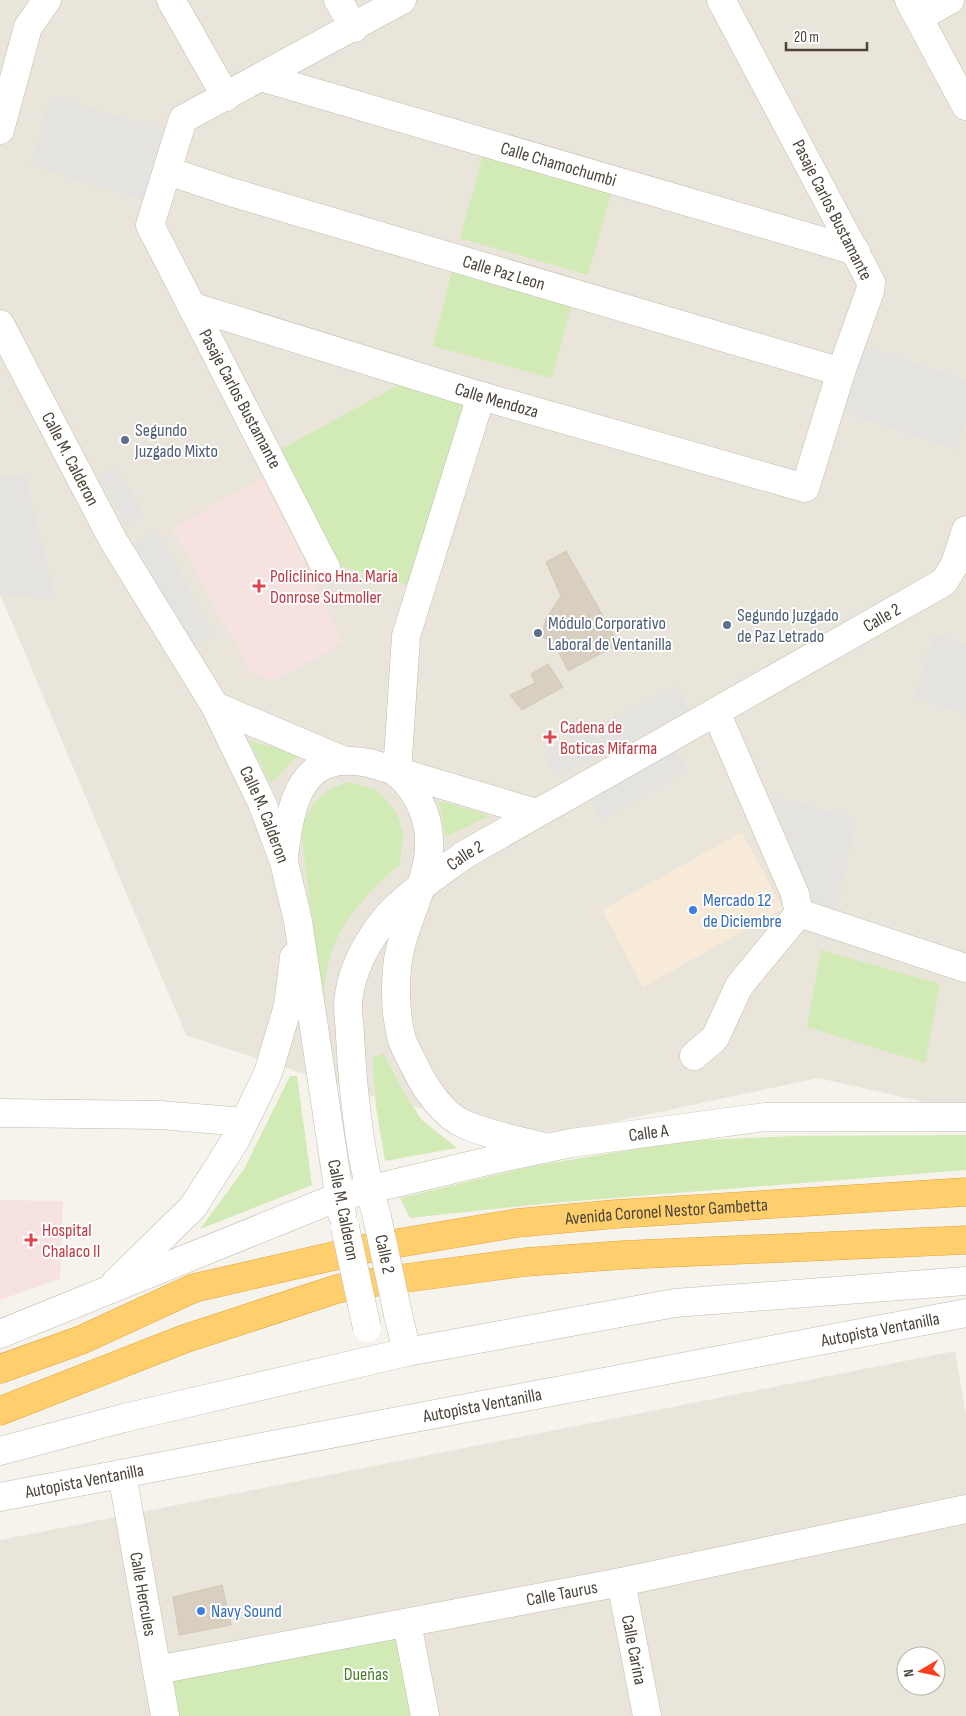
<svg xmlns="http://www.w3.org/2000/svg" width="966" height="1716" viewBox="0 0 966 1716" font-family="'Sofia Sans Condensed',sans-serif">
	<rect width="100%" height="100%" fill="#f6f3ec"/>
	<!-- residential -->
	<path fill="#eae5da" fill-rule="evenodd" d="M0 0H966V1102L929 1103 818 1078 562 1133 521 1129 387 1101 186 1035 0 594Z
		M955 1351 966 1414V1716H0V1540ZM906 1656H936V1686H906Z"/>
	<!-- commercial -->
	<path fill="#f7ead8" d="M742 832 783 909 643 987 602 910Z"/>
	<!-- medical -->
	<path fill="#f6e3e0" d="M263 478 344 643 272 681 250 672 172 528Z
		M0 1200 63 1201 60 1279 0 1300Z"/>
	<!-- green -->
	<path fill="#d2eab5" d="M483 155 611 193 588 275 460 238Z
		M452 271 572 303 552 378 433 346Z
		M406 381 475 401 415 587 326 562 272 454Z
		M249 741 299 754 271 784Z
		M349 782 377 790 396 812 403 832 400 864C371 890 342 918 330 956 325 971 325 990 322 1006L301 829C313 802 320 790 349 782Z
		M439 801 485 814 487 817 446 837Z
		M821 950 940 984 925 1063 807 1027Z
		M383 1053 404 1093 422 1120 457 1148 385 1161 376 1107 373 1058Z
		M290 1076H297L312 1185 200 1229 244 1169Z
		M966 1135V1170L551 1203 410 1218 400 1198 533 1166 683 1141 794 1136Z
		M407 1623 418 1716H172L163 1669Z"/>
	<!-- parking -->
	<path fill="#e5e3e0" d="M51 96 164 130 143 200 30 165Z
		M859 344 966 380V422L957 450 837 410Z
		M117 466 144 515 126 525 99 476Z
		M0 475 25 476 55 598 0 596Z
		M157 530 214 634 191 647 133 543Z
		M934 634 966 644V714L913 698Z
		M677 686 690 711 555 777 543 752Z
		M676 750 688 770 602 821 590 800Z
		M771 796 856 819 837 909 813 902Z"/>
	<!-- building -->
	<path fill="#d8cfc1" stroke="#d3c7b4" d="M566 551 619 644 568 671 553 641 541 637 546 619 561 596 546 562Z
		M548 664 563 687 522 710 510 695 535 683 531 674Z
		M222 1585 231 1625 179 1635 173 1597Z"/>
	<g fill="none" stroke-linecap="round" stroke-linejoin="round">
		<!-- minor casing -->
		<g stroke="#c2bbae" stroke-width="29">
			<g id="minor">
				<path d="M171 0 226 97"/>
				<path d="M338 0 354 28"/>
				<path d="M909 0 966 106"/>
				<path d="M919 17 950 0"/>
				<path id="s1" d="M261 77 856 251"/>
				<path d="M0 130 28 27 47 0"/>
				<path id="s2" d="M168 171 231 192 841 372"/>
				<path id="s3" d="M191 306 481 396 805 488 841 372 870 291 871 282 721 0"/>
				<path id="s4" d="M0 324 113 540 215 706 262 803 284 862 298 921 342 1214"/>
				<path d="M326 568 150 225 183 119 402 0"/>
				<path d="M215 706 342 760"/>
				<path d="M397 773C410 784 417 795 423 810 445 866 402 913 397 968 395 991 396 1018 402 1040 406 1050 412 1061 417 1071 426 1089 444 1116 464 1124 487 1135 519 1140 544 1147"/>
				<path d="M397 773 406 636 481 396"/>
				<path d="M284 856C291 802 300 749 369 763L536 813"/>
				<path d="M799 913 965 968"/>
				<path d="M694 1056 715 1038 739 986 799 913 795 894 716 712"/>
				<path d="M0 1113 160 1115 244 1122"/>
				<path id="s5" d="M377 1217C361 1163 353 1093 350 1036 350 1023 346 1008 349 995 353 968 366 944 382 923 399 900 440 873 464 855L944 582 955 564 966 530"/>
				<path d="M115 1283 193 1207 236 1139 268 1073 288 1006 294 957"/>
				<path d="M398 1314 407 1352"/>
				<path id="s6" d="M0 1334 338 1197 505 1157 571 1143 765 1117H966"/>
				<path d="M0 1451 124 1418 407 1352 675 1303 966 1281"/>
				<path id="s7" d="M122 1474 165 1716"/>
				<path id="s8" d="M0 1497 966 1313"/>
				<path id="s9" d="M621 1582 647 1716"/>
				<path d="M407 1623 425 1716"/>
				<path id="s10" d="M157 1670 621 1582 966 1509"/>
			</g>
		</g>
		<!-- highway casing -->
		<g stroke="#e0a43c" stroke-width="29">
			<g id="highway">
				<path id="s11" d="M0 1369 81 1340 194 1288 369 1248 517 1223 616 1214 966 1192"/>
				<path d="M0 1411 184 1339 337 1289 376 1282 526 1262 623 1255 966 1240"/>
			</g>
		</g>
		<!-- minor -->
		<use href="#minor" stroke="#fff" stroke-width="28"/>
		<!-- highway -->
		<use href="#highway" stroke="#ffcf6e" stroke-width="28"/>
		<!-- minor-bridge casing -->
		<g stroke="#c2bbae" stroke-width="29" stroke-linecap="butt">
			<g id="minor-bridge">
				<path id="s12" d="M377 1217 398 1314"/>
				<path d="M345 1227 367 1328"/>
			</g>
		</g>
		<!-- minor-bridge -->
		<use href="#minor-bridge" stroke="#fff" stroke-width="28"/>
	</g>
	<!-- markers -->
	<g fill="#5c6f8a" stroke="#fff" stroke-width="2">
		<circle cx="125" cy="440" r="5"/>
		<circle cx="727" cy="625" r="5"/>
		<circle cx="538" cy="633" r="5"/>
	</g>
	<g fill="#e0444e" stroke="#fff" stroke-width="2">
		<path d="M256.5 578.5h5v5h5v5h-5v5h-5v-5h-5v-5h5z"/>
		<path d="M547.5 729.5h5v5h5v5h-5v5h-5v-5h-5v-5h5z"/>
		<path d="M28.5 1232.5h5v5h5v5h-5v5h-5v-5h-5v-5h5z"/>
	</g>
	<g fill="#3f7fe0" stroke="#fff" stroke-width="2">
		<circle cx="693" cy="910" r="5"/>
		<circle cx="201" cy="1611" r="5"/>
	</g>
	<g text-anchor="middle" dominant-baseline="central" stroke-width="4" stroke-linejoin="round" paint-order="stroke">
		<!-- street labels -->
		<g font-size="18" fill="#4b4439" stroke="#fff">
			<text stroke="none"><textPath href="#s1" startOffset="310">Calle Chamochumbi</textPath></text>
			<text transform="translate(832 210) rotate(63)">Pasaje Carlos Bustamante</text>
			<text stroke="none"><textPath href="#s2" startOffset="351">Calle Paz Leon</textPath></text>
			<text transform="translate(240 399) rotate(62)">Pasaje Carlos Bustamante</text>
			<text stroke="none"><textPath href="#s3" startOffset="320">Calle Mendoza</textPath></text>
			<text stroke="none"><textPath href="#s4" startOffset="152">Calle M. Calderon</textPath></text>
			<text stroke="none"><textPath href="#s5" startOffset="892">Calle 2</textPath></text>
			<text stroke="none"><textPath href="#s4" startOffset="558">Calle M. Calderon</textPath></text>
			<text stroke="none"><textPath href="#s5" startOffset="412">Calle 2</textPath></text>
			<text stroke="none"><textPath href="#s6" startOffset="682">Calle A</textPath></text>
			<text transform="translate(343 1210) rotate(79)">Calle M. Calderon</text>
			<text stroke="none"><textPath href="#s11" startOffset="690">Avenida Coronel Nestor Gambetta</textPath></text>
			<text stroke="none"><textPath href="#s12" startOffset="38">Calle 2</textPath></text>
			<text stroke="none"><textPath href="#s8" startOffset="896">Autopista Ventanilla</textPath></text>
			<text stroke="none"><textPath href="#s8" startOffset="491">Autopista Ventanilla</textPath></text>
			<text stroke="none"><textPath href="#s8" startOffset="86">Autopista Ventanilla</textPath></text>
			<text stroke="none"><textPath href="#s10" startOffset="412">Calle Taurus</textPath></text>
			<text stroke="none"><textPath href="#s7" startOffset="122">Calle Hercules</textPath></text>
			<text stroke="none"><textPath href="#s9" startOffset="69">Calle Carina</textPath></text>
		</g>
		<!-- service labels -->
		<g font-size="18" fill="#4e5e75" stroke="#fff" text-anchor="start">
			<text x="135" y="430">Segundo<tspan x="135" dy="21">Juzgado Mixto</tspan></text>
			<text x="737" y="615">Segundo Juzgado<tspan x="737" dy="21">de Paz Letrado</tspan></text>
			<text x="548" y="623">Módulo Corporativo<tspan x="548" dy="21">Laboral de Ventanilla</tspan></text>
		</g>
		<!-- health labels -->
		<g font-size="18" fill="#be3a42" stroke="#fff" text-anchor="start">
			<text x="270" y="576">Policlinico Hna. María<tspan x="270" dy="21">Donrose Sutmoller</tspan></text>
			<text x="560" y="727">Cadena de<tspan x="560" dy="21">Boticas Mifarma</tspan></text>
			<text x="42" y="1230">Hospital<tspan x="42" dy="21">Chalaco II</tspan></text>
		</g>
		<!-- shop labels -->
		<g font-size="18" fill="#366cbe" stroke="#fff" text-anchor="start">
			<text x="703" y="900">Mercado 12<tspan x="703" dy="21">de Diciembre</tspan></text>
			<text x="211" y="1611">Navy Sound</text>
		</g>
		<!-- park labels -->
		<g font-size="18" fill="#4a7f2a" stroke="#fff">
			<text x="366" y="1674">Dueñas</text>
		</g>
	</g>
	<!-- north arrow -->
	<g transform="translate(921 1671) rotate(261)"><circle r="24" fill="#ffffff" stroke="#b7b4b0"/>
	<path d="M0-4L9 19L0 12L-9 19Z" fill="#fc3f1d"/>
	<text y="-8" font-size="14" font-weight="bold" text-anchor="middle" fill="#4b4439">N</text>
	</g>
	<!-- scale -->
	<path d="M786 42v8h81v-8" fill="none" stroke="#4b4439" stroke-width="2.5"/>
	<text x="794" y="42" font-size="15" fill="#4b4439" stroke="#ffffff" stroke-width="4" paint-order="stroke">20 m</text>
</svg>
